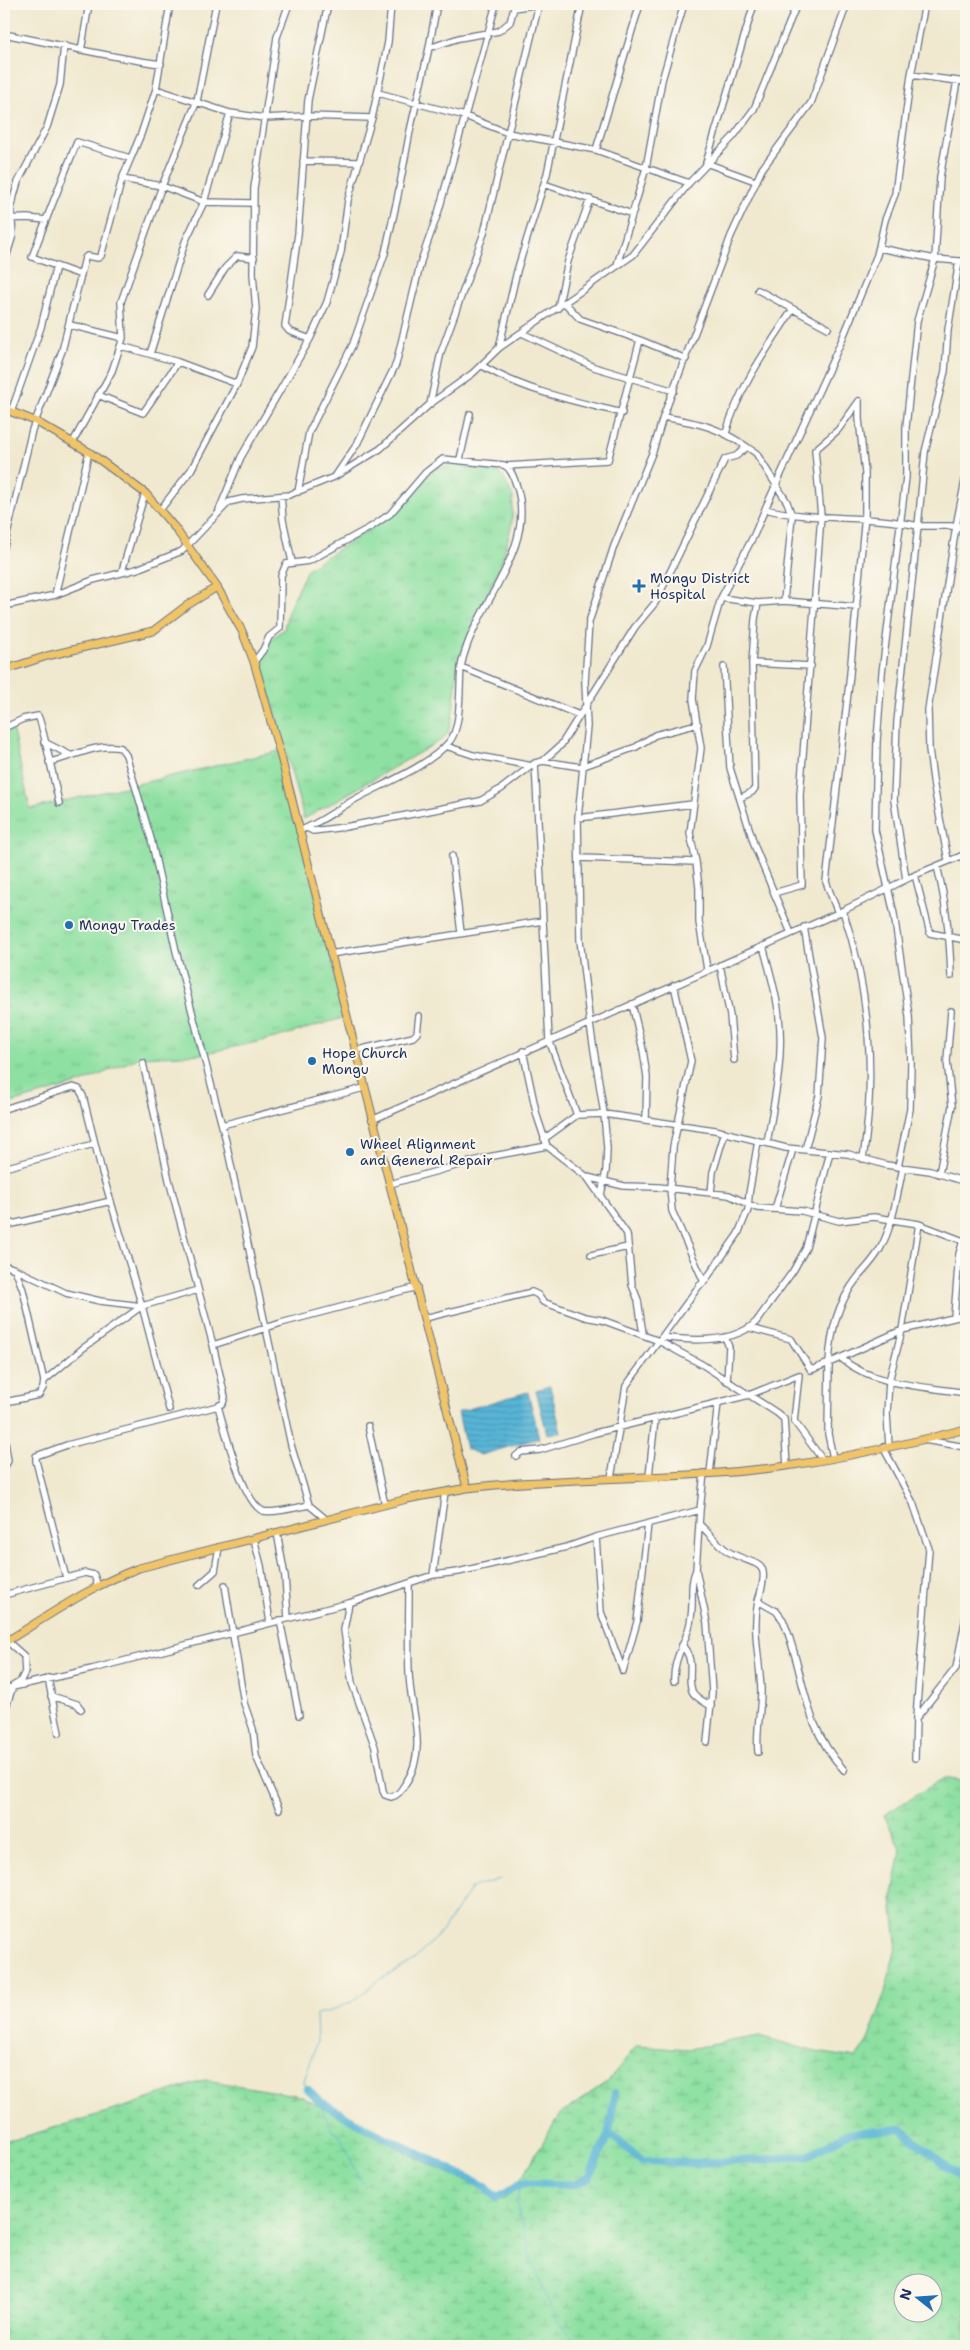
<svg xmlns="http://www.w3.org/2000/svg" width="970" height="2350" viewBox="0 0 970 2350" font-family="'Shantell Sans',sans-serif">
	<defs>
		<pattern id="wetland-marsh" width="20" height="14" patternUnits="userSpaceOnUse" patternTransform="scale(1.25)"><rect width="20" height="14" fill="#8de0a1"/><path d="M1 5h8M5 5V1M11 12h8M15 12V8" fill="none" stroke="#79c08d"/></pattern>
		<pattern id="park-tufts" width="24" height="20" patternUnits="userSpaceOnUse" patternTransform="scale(1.25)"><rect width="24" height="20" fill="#8de0a1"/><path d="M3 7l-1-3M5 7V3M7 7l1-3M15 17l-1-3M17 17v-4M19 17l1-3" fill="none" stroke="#79c08d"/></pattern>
		<pattern id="water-rules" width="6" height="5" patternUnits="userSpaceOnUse" patternTransform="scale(1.25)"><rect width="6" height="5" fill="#58b5d6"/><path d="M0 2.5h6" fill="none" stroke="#4894b1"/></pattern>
	</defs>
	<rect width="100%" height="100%" fill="#fbf7ec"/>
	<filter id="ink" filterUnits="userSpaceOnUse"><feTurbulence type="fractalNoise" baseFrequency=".02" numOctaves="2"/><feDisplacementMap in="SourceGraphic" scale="10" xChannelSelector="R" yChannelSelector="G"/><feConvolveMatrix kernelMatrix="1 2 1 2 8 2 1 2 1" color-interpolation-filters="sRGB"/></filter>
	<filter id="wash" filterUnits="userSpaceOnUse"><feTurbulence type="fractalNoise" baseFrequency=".0096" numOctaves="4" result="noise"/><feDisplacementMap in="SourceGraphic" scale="20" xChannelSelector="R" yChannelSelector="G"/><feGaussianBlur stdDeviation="1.12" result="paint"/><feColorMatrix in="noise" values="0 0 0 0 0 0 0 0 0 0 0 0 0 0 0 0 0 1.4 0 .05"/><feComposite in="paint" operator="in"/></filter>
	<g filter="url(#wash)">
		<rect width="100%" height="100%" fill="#f0e9cf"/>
		<!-- wetland -->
		<path fill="url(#wetland-marsh)" stroke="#548880" fill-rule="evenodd" d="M944 1778 966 1782V2346H4V2139L13 2140 131 2105 205 2080 301 2096 425 2162 505 2199 523 2176 559 2115 608 2081 637 2045 688 2049 759 2036 816 2052 856 2058 868 2040 884 1997 897 1942 892 1900 901 1850 884 1815ZM902 2282H932V2312H902Z"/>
		<!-- park -->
		<path fill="url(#park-tufts)" stroke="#548880" d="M455 465 498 472 503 477 513 497 512 523 503 558 459 658 452 719 448 733 443 739 304 819 260 657 269 649 271 639 284 629 288 611 307 569 389 517 415 486 437 468Z
			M12 727 30 809 279 751 346 1017 275 1038 202 1054 140 1057 81 1083 4 1105V732Z"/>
		<!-- water -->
		<path fill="url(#water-rules)" stroke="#3a729a" d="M550 1386 561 1432 547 1434 536 1390Z
			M528 1392 539 1438 481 1455 466 1449 458 1412Z"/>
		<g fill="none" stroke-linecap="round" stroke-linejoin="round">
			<!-- stream -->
			<path stroke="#58b5d6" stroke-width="1" d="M363 2182 359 2179 340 2135 332 2131 321 2106 313 2100 307 2089 304 2081 317 2041 316 2014 328 2012 351 2002 381 1979 414 1960 443 1930 472 1887 500 1879
				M522 2183 516 2201 530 2257 554 2315 580 2346"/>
			<!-- river -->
			<path stroke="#58b5d6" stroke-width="8" d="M307 2089 321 2102 368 2129 485 2186 496 2198 522 2183 574 2185 589 2178 609 2133 615 2093
				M609 2133 642 2161 696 2163 763 2160 809 2155 849 2133 901 2129 966 2182"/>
		</g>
	</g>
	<g filter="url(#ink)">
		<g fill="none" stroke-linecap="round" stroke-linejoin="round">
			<!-- minor casing -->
			<g stroke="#667086" stroke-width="8">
				<path id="minor" d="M754 4 706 163 755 181
					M4 34C57 44 107 57 161 64
					M429 48 459 38 499 31 510 22 514 8 539 4
					M81 51 89 4
					M911 75 966 82
					M156 89 230 113 264 118 306 116 372 118 348 200 341 252 327 302 310 339 241 457 219 510
					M378 93 465 116 508 133 596 150 689 183
					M372 118 388 42 391 4
					M596 150 640 4
					M303 161 359 162
					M122 179 162 186 204 202 253 203
					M544 184 632 214
					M4 219 27 218 46 220 77 142 130 158
					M879 248 935 259 940 177 957 81
					M4 264 13 235 11 210 14 196 18 182 47 127 60 85 64 45
					M617 265 646 168 662 80 684 4
					M56 266 81 275
					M208 295 225 268 237 256 254 258
					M558 308 568 261 590 199
					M793 309 828 328
					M70 325 123 338 112 371 73 442
					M522 333 594 367 674 391
					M123 338 121 302 162 186 197 101 216 4
					M310 339 289 331 285 326 298 234 308 100 328 4
					M640 340 686 359
					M121 346 178 362 237 384
					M499 348 517 271 547 174 582 4
					M150 354 185 242 204 202 230 113
					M481 365C524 391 574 401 622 413
					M98 395 143 413 178 362
					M430 404 441 352 484 233 539 4
					M11 412 41 327 56 266 32 257 46 220
					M663 417C698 423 717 426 747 447
					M726 433C739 387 767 349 793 309L758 290
					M460 459 470 414
					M506 466 608 460 640 340 580 319 565 303
					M336 475 357 444 396 364 421 261 439 210 496 4
					M966 476 956 526 966 528
					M298 492 309 432 353 344 385 253 397 200 410 131 429 48 437 4
					M281 496 283 520 292 562
					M765 509 841 342 877 255 885 220 895 194 911 75 925 4
					M160 510 191 470 237 384 252 347 256 310 253 274 254 188 277 37 289 4
					M4 547 32 430 62 351 85 258 87 256 98 258 101 256 122 179 141 134 156 89 170 4
					M122 571 145 493
					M55 595 93 580 137 569 182 551 229 502 242 499 289 495 334 477 380 449 430 404 473 373 499 348 633 255 689 183 733 137 754 109 797 4
					M721 598 758 603 755 619 752 663 755 788 752 792 740 798
					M758 603 784 601 857 607
					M4 606 55 595 89 452
					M966 658V709
					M254 662 263 650 269 637 280 628 281 576 286 564 309 561 371 527 390 514 425 473 443 459 504 465C512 469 514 479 517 487 535 543 487 593 468 643 465 651 462 659 461 668 459 687 462 728 449 742 428 767 380 785 352 801 335 811 318 824 299 831
					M752 663 811 666
					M461 667 579 715
					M724 667 730 768 755 847 774 893
					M4 728 23 719 38 716C42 721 56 790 59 803
					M44 742 70 755
					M446 746 473 755 532 766
					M543 761 581 767 636 747 655 735 698 724
					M49 762C72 758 97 742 121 748L126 755 151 839 176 951 225 1137 291 1445 309 1505 327 1520
					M535 763 549 1040 577 1115
					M578 818 693 804
					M307 828 313 831 345 827 480 801 501 789 535 763 543 761 561 745 635 627 655 603 725 459 736 456 747 447 756 453 787 502 792 516 784 601
					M452 856 461 933
					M579 858 696 862
					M937 866C946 902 950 938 951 976
					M915 875 930 933 966 940
					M906 879 894 800 897 722 918 526H956L928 710 929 749 934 787 948 860
					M843 911C870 990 876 1076 863 1159
					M804 927 823 1038 819 1096 805 1150
					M791 933 774 893 802 885 800 795 821 516 815 450 838 430 859 401V419L865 473V515L849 684 826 882 838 913
					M763 946C769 969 777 994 779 1017 784 1059 774 1102 767 1143
					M330 954 543 921
					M720 965 730 1016 734 1060
					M707 969 699 922V888L696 862 690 833 701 748 693 699 695 671 707 646 721 598 754 535 765 509C815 522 869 514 918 526L925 452 945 371 948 330 959 261H966
					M674 985 691 1061 673 1147 670 1188 672 1211 704 1282
					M632 1004 643 1050 647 1077 646 1119
					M354 1051 413 1037 417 1033 419 1016
					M523 1051 537 1116 547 1146 587 1177 627 1234 632 1285 638 1300 643 1334
					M4 1109 73 1087 79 1089 83 1096 102 1172 142 1306 169 1409
					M372 1120 838 913 915 875 966 854
					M222 1125 364 1088
					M544 1139 577 1115 604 1114 715 1130 786 1148 848 1154 886 1165 930 1171 966 1182
					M898 1167 910 1109 911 1063 909 1016 894 914 875 830 877 741 882 673 906 477V427L917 321 935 259 959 261
					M4 1168 94 1144
					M939 1174 952 1106 947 1061 951 1011
					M587 1177 624 1186 658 1187 729 1195 757 1208 802 1211 839 1221 874 1217 919 1224 966 1242
					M390 1184 488 1157 547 1146
					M711 1193 713 1172 725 1132
					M601 1195 606 1171 607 1148 604 1114 590 1025 580 940 578 818 587 726 585 682 589 622 614 546 653 451 663 417 731 236 762 169 811 103 847 4
					M775 1209 793 1149
					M4 1226 111 1201
					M591 1255 628 1247
					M4 1265 15 1269 23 1290 44 1381 43 1388 39 1395 10 1401 4 1405
					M15 1269 66 1293 100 1301 142 1306
					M954 1317 959 1254 963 1241
					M425 1318 532 1292 538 1295 543 1302 585 1317 602 1320 659 1341 703 1365 777 1413 784 1419 787 1466
					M750 1328 791 1339 811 1370 829 1363C831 1330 837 1304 858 1277 866 1268 874 1260 880 1249 893 1226 897 1194 903 1168
					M662 1337C691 1341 734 1344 756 1322L793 1271 806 1248 830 1152
					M725 1337 729 1347 727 1381
					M213 1345 281 1323 417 1287
					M842 1359C873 1385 922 1386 960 1392L966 1396
					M44 1381 82 1349 142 1306 198 1290
					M218 1406C224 1427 243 1503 263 1511 272 1514 299 1507 309 1505
					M368 1426 385 1505
					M4 1436 8 1461 4 1468
					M924 1440 960 1446 966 1449
					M889 1446 887 1414 889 1381 902 1330 919 1224
					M883 1447 913 1503 929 1549 916 1718 915 1758
					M516 1456 521 1452 540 1450 595 1433 749 1395 799 1375 794 1421 822 1459
					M833 1458 828 1434 829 1363 902 1330 966 1315
					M710 1473 718 1403
					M649 1476 655 1419
					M611 1478 626 1386 699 1286 704 1282 738 1234 748 1210 749 1194 758 1141
					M700 1510 696 1570 707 1623 712 1692 707 1742
					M700 1525C708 1532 721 1548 729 1552 758 1568 772 1557 758 1601L776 1611 783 1620C806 1674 800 1722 844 1770
					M277 1532 285 1577 288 1618
					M596 1537 601 1612 623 1671
					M254 1539 261 1566 270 1622
					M433 1575 445 1492
					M66 1578 36 1461V1456L67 1445 218 1406 223 1403 225 1397 213 1345 169 1180 143 1063
					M199 1585 215 1571 219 1547
					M225 1585 244 1703 253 1729 256 1756 279 1809
					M4 1595 85 1573 94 1575 98 1586
					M758 1601C752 1631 760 1660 761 1690 761 1711 756 1730 758 1752
					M349 1603 344 1630 352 1683 375 1747 383 1791 385 1795 391 1797C400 1795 402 1788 407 1781 428 1748 410 1709 409 1673 408 1644 409 1614 409 1585
					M280 1620 299 1715
					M682 1645C697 1663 686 1673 692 1691 695 1698 705 1702 711 1706
					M623 1671 637 1622 648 1524
					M48 1678 59 1733
					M674 1681C673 1655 689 1640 691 1617 694 1601 689 1585 696 1570
					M4 1689 92 1669 349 1603 433 1575 458 1572 567 1547 596 1537 700 1510 704 1473
					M51 1696 77 1704 81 1709
					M4 1713 13 1686 20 1682 25 1672 24 1656 7 1641
					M917 1717 956 1668 966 1617"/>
			</g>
			<!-- major casing -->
			<g stroke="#667086" stroke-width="9">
				<path id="major" d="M4 409 35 421 89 452 145 493 175 528 217 587 242 631 254 662 281 757 467 1488
					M4 670 47 656 153 631 186 606 217 587
					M4 1643C48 1616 90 1586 139 1568L407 1499 467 1488 495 1485C592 1477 691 1479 787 1466 847 1457 907 1444 966 1429"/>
			</g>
			<!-- minor -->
			<use href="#minor" stroke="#fff" stroke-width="5.5"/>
			<!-- major -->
			<use href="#major" stroke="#f0c469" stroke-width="7"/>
		</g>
	</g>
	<!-- markers -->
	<g fill="#1f6fb2" stroke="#fbf7ec" stroke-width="2">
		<path d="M636.5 578.5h5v5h5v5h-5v5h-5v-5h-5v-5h5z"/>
		<circle cx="69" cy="925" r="5"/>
		<circle cx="312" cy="1061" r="5"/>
		<circle cx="350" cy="1152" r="5"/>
	</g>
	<g text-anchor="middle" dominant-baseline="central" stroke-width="4" stroke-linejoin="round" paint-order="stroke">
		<!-- poi labels -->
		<g font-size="14" fill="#1b2f5e" stroke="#fbf7ec" text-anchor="start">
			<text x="650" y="578">Mongu District<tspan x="650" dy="16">Hospital</tspan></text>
			<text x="79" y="925">Mongu Trades</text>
			<text x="322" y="1053">Hope Church<tspan x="322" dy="16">Mongu</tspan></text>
			<text x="360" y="1144">Wheel Alignment<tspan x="360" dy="16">and General Repair</tspan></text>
		</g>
	</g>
	<!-- margin -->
	<rect width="970" height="2350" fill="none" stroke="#fbf7ec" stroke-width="20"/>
	<!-- north arrow -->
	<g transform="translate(918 2298) rotate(287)"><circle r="24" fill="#fbf7ec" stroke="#a1a7b3"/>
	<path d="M0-4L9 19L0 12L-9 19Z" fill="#1f6fb2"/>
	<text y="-8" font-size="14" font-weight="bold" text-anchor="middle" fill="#1b2f5e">N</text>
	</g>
</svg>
